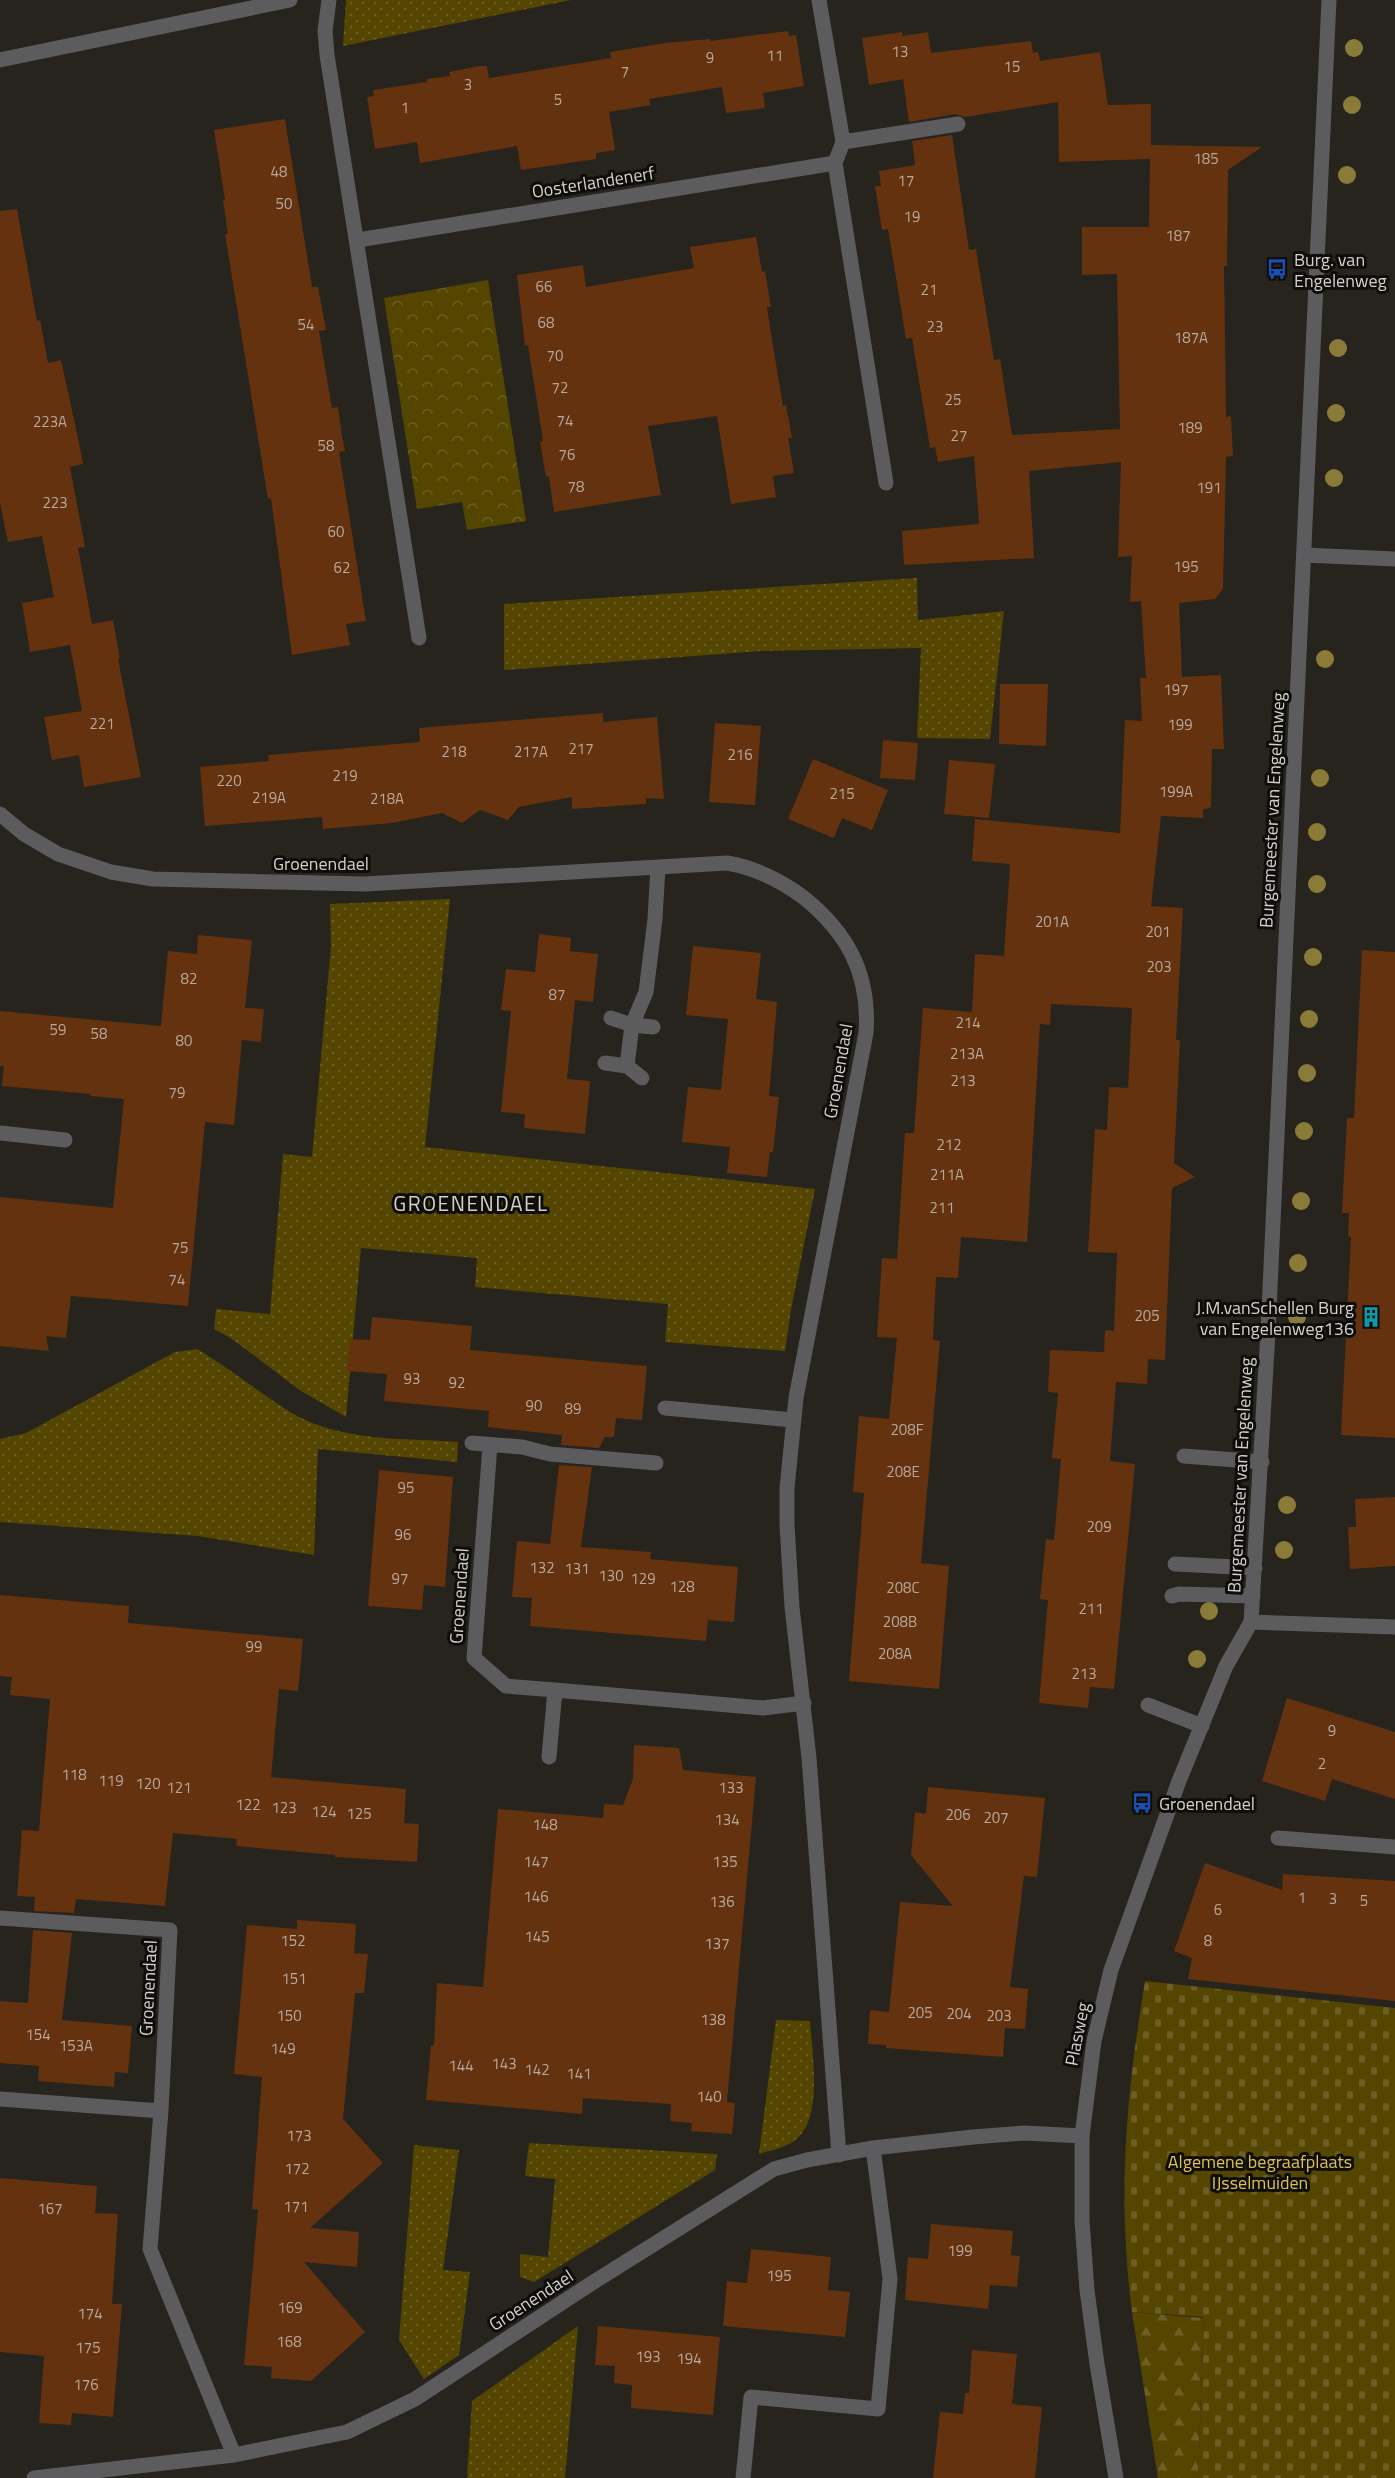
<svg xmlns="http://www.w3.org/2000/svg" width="1395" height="2478" viewBox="0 0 1395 2478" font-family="'Titillium Web',sans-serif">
	<defs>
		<pattern id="grass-dots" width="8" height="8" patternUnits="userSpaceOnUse" patternTransform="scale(1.5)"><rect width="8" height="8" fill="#544501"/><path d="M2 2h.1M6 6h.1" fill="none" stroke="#6c5f25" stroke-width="1.8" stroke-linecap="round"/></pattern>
		<pattern id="forest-firs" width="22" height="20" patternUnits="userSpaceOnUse" patternTransform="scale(1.5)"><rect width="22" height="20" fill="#544501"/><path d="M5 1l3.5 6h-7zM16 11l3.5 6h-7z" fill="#6c5f25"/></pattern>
		<pattern id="cemetery-stones" width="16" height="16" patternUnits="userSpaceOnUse" patternTransform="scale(1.5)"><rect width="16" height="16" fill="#544501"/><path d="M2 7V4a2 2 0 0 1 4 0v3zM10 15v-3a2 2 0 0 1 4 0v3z" fill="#6c5f25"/></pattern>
		<pattern id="park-crowns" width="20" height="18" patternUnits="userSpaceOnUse" patternTransform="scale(1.5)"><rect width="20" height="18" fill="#544501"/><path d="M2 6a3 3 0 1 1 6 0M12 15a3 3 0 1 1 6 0" fill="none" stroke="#6c5f25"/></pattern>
	</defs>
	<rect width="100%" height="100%" fill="#26241d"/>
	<!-- grass -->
	<path fill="url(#grass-dots)" d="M346 0H571L343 46Z
		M917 578 918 620 1004 611 990 739 917 738 921 648 762 651 504 670V604Z
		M450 899 425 1147 815 1189 791 1310 785 1351 665 1342 668 1304 475 1287 477 1258 361 1248 346 1417 301 1391 232 1339 214 1329 216 1309 270 1314 283 1154 312 1157 331 946 330 904Z
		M197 1349C230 1368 259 1393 292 1413 341 1442 404 1438 458 1442L457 1462 318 1449 314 1555 198 1536 0 1522V1439L26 1433 175 1352Z
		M776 2020 810 2021C812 2053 824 2121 794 2141 784 2148 771 2150 759 2154Z
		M529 2143 717 2154 715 2170 534 2282 520 2277V2254L548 2257 555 2179 525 2176Z
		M414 2145 459 2150 443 2270 470 2272 459 2355 424 2379 399 2340Z
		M578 2326 565 2478H467L472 2401Z"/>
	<!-- forest -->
	<path fill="url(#forest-firs)" d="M1132 2312 1204 2318 1198 2478H1158Z"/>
	<!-- cemetery -->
	<path fill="url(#cemetery-stones)" d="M1145 1981 1395 2008V2478H1198L1204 2317 1132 2312C1117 2196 1126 2096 1145 1981Z"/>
	<!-- park -->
	<path fill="url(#park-crowns)" d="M488 280 526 521 467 530 462 502 417 509 384 298Z"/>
	<!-- building -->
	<path fill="#64320f" d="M788 31 789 36 796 35 804 86 763 93 765 108 726 113 722 87 649 99 651 105 609 112 615 150 596 153V159L521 170 517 146 420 163 417 142 375 149 367 97 374 96 373 90 427 82V79L450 76 449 72 480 66H487L489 78 496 77 611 58 610 52 665 43 710 39V41Z
		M902 32 903 36 928 32 931 53 1031 41 1033 53 1038 52 1040 61 1100 52 1108 105 1151 104V145L1262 147 1228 170 1227 266H1224L1226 417 1231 416 1233 456 1226 457 1223 589 1215 599 1179 603 1182 677 1221 675 1224 749H1212L1211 807 1203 810V818L1161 816 1151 906 1183 908 1176 1040H1180L1174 1163 1195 1177 1172 1188 1165 1360 1148 1359 1147 1384 1116 1382 1110 1461 1135 1464 1114 1689 1090 1687 1088 1708 1039 1703 1048 1600 1040 1599 1046 1539 1054 1540 1061 1459 1052 1458 1058 1393 1048 1392 1050 1350 1104 1352 1105 1330 1114 1331 1117 1253 1088 1252 1095 1129 1107 1130 1109 1087 1128 1088 1132 1008 1051 1004 1050 1025 1040 1024 1027 1242 961 1237 958 1278 936 1277 933 1340 940 1341 921 1563 949 1566 939 1689 849 1681 864 1493 853 1492 859 1416 889 1419 897 1338 877 1337 882 1258 897 1259 905 1133H914L923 1008 972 1012 975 954 1004 956 1010 864 972 861 975 819 1120 833 1125 720 1142 721 1140 678H1146L1141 601 1130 602 1132 556 1118 557 1121 462 1029 471 1034 558 904 565 902 531 979 524 974 456 938 462 935 447 930 448 912 338 906 339 888 229 882 230 875 186H881L879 171 915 165 912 141 952 135 969 250 976 249 994 360 1000 359 1012 435 1120 429 1117 274 1082 275V227H1149L1150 159 1059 162 1058 102 965 117 956 114 909 122 903 79 869 85 862 38Z
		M285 119 312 287H318L326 330 319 331 332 408 338 407 341 430 345 451 339 452 366 621 346 624 350 645 292 655 271 498 268 499 225 234H228L223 200H225L214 130Z
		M17 209 37 321 40 320 48 363 61 360 79 443 83 464 70 467 85 547 78 548 92 624 113 620 120 659H118L141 777 84 787 79 755 52 760 44 717 82 711 70 645 30 652 22 603 54 597 42 536 8 542 0 503V211Z
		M756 237 762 272 765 271 771 307H767L772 340 783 406 786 405 792 438H788L794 473 773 476 776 497 731 504 717 416 648 426 661 495 554 512 549 476 546 477 540 442 543 441 528 345 525 346 517 275 583 265 586 287 694 268 690 247Z
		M1000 684H1048L1046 746 999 744Z
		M603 713V722L657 717 664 799 646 798V804L572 809V797L519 807 508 820 480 810 462 823 442 813 392 823 323 829 322 817 205 826 200 767 269 761 268 755 420 742 419 728Z
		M715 723 761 726 755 805 709 802Z
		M883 740 918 743 915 780 880 778Z
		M813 759 888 790 872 830 842 818 834 838 788 819Z
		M949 760 995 764 989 818 944 814Z
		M539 934 571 938 570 951 598 954 593 1002 575 1000 567 1079 590 1081 585 1134 524 1128 525 1114 501 1112 511 1011 501 1010 506 969 535 972Z
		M198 935 252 940 245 1008 264 1009 261 1042 242 1040 234 1125 205 1122 188 1306 71 1296 66 1338 46 1336 49 1351 0 1346V1197L113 1208 124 1099 90 1096 91 1094 2 1086 4 1066H0V1011L161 1026 168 951 197 954Z
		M693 946 761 953 756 999 777 1002 769 1096 779 1097 773 1152H770L767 1177 727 1173 730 1147 682 1142 688 1087 721 1090 728 1019 686 1015Z
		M1362 950 1395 952V1438L1341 1435 1351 1237 1348 1236 1349 1213H1342L1347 1118H1354Z
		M372 1317 472 1326 470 1350 647 1366 642 1420 616 1418 614 1437H605L599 1448 561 1445 562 1435 488 1427 489 1411 384 1401 387 1374 347 1371 350 1339 370 1340Z
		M559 1465 592 1467 581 1547 651 1552 650 1559 738 1567 734 1622 708 1620 706 1641 530 1626 532 1598 512 1597 517 1541 550 1544Z
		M379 1470 453 1477 445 1587 424 1585 422 1610 368 1606Z
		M1395 1497V1566L1350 1569 1348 1527H1356L1355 1499Z
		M0 1595 129 1606 128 1623 303 1639 298 1691 279 1689 271 1777 406 1789 404 1823 419 1824 417 1862 335 1857V1855L236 1846 237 1839 173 1833 165 1906 76 1899 74 1913 34 1911 35 1897 17 1896 22 1830 39 1831 50 1699 10 1695 12 1677 0 1676Z
		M1287 1698 1395 1732V1799L1332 1779 1325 1801 1262 1781Z
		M634 1745 679 1748 683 1770 756 1777 727 2102 735 2103 732 2134 691 2131 692 2123 670 2121 671 2104 583 2098 582 2114 426 2100 431 2045 434 2046 437 1983 483 1987 498 1809 603 1818 604 1804 623 1805 633 1779Z
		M928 1787 1045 1798 1037 1877 1024 1876 1010 1987 1028 1989 1025 2029 1005 2028 1003 2057 886 2048V2045L868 2044 870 2010 889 2012 900 1902 953 1906 911 1855 915 1812 926 1814Z
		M1205 1863 1282 1890 1283 1874 1395 1881V2001L1188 1979 1192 1958 1174 1951Z
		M297 1920 356 1924 354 1953 368 1954 364 1993H355L343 2119 383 2163 310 2228 359 2232 357 2267 304 2262 365 2332 311 2381 271 2378 272 2367 244 2365 258 2210 252 2209 262 2077 234 2074 247 1925 297 1929Z
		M33 1930 72 1933 62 2020 132 2026 128 2073 115 2072 114 2087 38 2081 39 2066 0 2063V2001L28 2003Z
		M0 2178 97 2186 95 2213 118 2214 112 2304H122L113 2417 72 2413 71 2425 39 2423 44 2356 0 2352Z
		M931 2224 1013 2231 1011 2255 1020 2256 1017 2287 990 2285 988 2309 905 2300 908 2257 928 2259Z
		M751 2249 831 2257 828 2290 850 2292 845 2337 723 2326 727 2281 747 2283Z
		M598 2326 720 2337 713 2415 631 2408 632 2385 614 2383 615 2366 595 2365Z
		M972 2350 1017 2354 1012 2404 1042 2407 1035 2478H933L940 2412 963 2414 965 2393H969Z"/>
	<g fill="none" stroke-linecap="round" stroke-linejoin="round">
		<!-- service -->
		<path stroke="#5c5b5e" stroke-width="15" d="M611 1018 632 1025 653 1027
			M605 1063 627 1066 642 1078
			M1184 1456 1262 1462
			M1175 1564 1255 1568
			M1172 1596 1179 1594 1253 1596
			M1148 1705 1202 1726"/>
		<!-- minor -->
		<path stroke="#5c5b5e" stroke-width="15" d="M329 0 325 31 327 55 419 638
			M0 60 290 0
			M843 142 958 124
			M835 163 886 483
			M358 240 835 163 843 142 819 0
			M1304 555 1395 559
			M0 814 24 834 58 854 111 872 153 879 365 884 727 863C756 868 779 879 803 897 848 933 870 974 866 1033L796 1398 787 1488V1525L792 1607 809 1758 839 2155
			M627 1066 632 1025 646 992 655 919 658 867
			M0 1133 65 1140
			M665 1408 793 1420
			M472 1443 522 1447 550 1454 656 1463
			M490 1445 474 1658 506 1686 555 1690
			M1251 1622 1395 1627
			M549 1757 555 1690 763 1708 804 1703
			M1278 1838 1395 1847
			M0 1918 170 1930 161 2111 150 2249 234 2455
			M0 2099 161 2111
			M34 2478 234 2455 347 2432 415 2399 592 2283 774 2169 807 2160 873 2148 973 2137 1024 2133 1082 2136
			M743 2478 751 2397 878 2409 890 2279 873 2148"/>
		<!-- tertiary -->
		<path stroke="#5c5b5e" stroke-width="15" d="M1116 2478 1097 2364 1087 2290 1082 2221V2136L1094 2041 1111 1970 1179 1781 1226 1666 1251 1622 1268 1332 1329 0"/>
	</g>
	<!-- trees -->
	<g fill="#8b7b38">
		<circle cx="1354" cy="48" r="9"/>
		<circle cx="1352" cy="105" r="9"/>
		<circle cx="1347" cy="175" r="9"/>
		<circle cx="1338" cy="348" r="9"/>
		<circle cx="1336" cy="413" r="9"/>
		<circle cx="1334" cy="478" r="9"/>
		<circle cx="1325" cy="659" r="9"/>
		<circle cx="1320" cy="778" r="9"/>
		<circle cx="1317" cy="832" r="9"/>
		<circle cx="1317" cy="884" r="9"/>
		<circle cx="1313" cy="957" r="9"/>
		<circle cx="1309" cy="1019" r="9"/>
		<circle cx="1307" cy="1073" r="9"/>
		<circle cx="1304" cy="1131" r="9"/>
		<circle cx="1301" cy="1201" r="9"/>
		<circle cx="1298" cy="1263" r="9"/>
		<circle cx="1297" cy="1317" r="9"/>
		<circle cx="1287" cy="1505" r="9"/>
		<circle cx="1284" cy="1550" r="9"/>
		<circle cx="1209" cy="1611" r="9"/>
		<circle cx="1197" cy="1659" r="9"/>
	</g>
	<!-- icons -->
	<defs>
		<g id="bus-bare" transform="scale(1.62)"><path d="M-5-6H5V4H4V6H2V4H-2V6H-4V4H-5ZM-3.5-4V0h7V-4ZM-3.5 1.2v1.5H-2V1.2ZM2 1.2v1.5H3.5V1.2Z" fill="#1a4fb4" stroke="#0e0d0a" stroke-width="2.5" paint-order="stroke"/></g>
		<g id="building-bare" transform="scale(1.62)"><path d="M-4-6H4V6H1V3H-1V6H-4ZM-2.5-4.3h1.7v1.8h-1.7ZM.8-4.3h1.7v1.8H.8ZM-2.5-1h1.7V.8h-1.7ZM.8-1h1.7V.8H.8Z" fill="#0f9aa8" stroke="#0e0d0a" stroke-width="2.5" paint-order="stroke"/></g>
	</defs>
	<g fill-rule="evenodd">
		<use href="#bus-bare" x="1277" y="269"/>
		<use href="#building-bare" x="1371" y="1317"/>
		<use href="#bus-bare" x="1142" y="1803"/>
	</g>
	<g text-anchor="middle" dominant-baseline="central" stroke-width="6" stroke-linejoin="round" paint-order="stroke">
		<!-- number labels -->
		<g font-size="15" fill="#b7a99e">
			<text x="900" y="51">13</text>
			<text x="775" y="55">11</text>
			<text x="710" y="57">9</text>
			<text x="1012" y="66">15</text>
			<text x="625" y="71">7</text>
			<text x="468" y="84">3</text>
			<text x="558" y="99">5</text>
			<text x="405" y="107">1</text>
			<text x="1206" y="158">185</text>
			<text x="279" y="171">48</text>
			<text x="906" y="180">17</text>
			<text x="284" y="203">50</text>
			<text x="912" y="216">19</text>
			<text x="1178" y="235">187</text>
			<text x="544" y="286">66</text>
			<text x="929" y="289">21</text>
			<text x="546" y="322">68</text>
			<text x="306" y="324">54</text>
			<text x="935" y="326">23</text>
			<text x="1191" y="337">187A</text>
			<text x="555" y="355">70</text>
			<text x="560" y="387">72</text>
			<text x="953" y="399">25</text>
			<text x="565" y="420">74</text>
			<text x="50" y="421">223A</text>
			<text x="1190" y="427">189</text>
			<text x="959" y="435">27</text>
			<text x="326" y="445">58</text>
			<text x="567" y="454">76</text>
			<text x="576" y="486">78</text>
			<text x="1209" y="487">191</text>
			<text x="55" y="502">223</text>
			<text x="336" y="531">60</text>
			<text x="1186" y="566">195</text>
			<text x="342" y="567">62</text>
			<text x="1176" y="689">197</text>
			<text x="102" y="723">221</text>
			<text x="1180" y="724">199</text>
			<text x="581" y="748">217</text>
			<text x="454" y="751">218</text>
			<text x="531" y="751">217A</text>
			<text x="740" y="754">216</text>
			<text x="345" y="775">219</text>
			<text x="229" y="780">220</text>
			<text x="1176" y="791">199A</text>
			<text x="842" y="793">215</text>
			<text x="269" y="797">219A</text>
			<text x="387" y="798">218A</text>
			<text x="1052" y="921">201A</text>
			<text x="1158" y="931">201</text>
			<text x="1159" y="966">203</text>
			<text x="189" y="978">82</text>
			<text x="557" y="994">87</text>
			<text x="968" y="1022">214</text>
			<text x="58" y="1029">59</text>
			<text x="99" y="1033">58</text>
			<text x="184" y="1040">80</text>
			<text x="967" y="1053">213A</text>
			<text x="963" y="1080">213</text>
			<text x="177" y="1092">79</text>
			<text x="949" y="1144">212</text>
			<text x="947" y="1174">211A</text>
			<text x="942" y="1207">211</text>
			<text x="180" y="1247">75</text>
			<text x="177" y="1279">74</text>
			<text x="1147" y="1315">205</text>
			<text x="412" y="1378">93</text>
			<text x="457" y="1382">92</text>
			<text x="534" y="1405">90</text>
			<text x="573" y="1408">89</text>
			<text x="907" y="1429">208F</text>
			<text x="903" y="1471">208E</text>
			<text x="406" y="1487">95</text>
			<text x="1099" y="1526">209</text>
			<text x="403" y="1534">96</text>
			<text x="542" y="1567">132</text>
			<text x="577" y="1568">131</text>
			<text x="611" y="1575">130</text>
			<text x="400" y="1578">97</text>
			<text x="643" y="1578">129</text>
			<text x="682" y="1586">128</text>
			<text x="903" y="1587">208C</text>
			<text x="1091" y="1608">211</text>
			<text x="900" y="1621">208B</text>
			<text x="254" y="1646">99</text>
			<text x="895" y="1653">208A</text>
			<text x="1084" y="1673">213</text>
			<text x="1332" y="1730">9</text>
			<text x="1322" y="1763">2</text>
			<text x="74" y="1774">118</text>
			<text x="111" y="1780">119</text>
			<text x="148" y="1783">120</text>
			<text x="179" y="1787">121</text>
			<text x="731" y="1787">133</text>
			<text x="248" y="1804">122</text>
			<text x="284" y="1807">123</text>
			<text x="324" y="1811">124</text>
			<text x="359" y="1813">125</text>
			<text x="958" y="1814">206</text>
			<text x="996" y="1817">207</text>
			<text x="727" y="1819">134</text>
			<text x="545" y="1824">148</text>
			<text x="536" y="1861">147</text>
			<text x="725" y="1861">135</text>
			<text x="536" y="1896">146</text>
			<text x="1302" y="1897">1</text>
			<text x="1333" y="1898">3</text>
			<text x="1364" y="1900">5</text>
			<text x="722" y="1901">136</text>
			<text x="1218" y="1909">6</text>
			<text x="537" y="1936">145</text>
			<text x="293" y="1940">152</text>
			<text x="1208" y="1940">8</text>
			<text x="717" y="1943">137</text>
			<text x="294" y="1978">151</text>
			<text x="920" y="2012">205</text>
			<text x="959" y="2013">204</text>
			<text x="289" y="2015">150</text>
			<text x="999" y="2015">203</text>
			<text x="713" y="2019">138</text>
			<text x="38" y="2034">154</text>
			<text x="76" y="2045">153A</text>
			<text x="283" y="2048">149</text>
			<text x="504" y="2063">143</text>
			<text x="461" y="2065">144</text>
			<text x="537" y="2069">142</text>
			<text x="579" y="2073">141</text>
			<text x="709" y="2096">140</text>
			<text x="299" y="2135">173</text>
			<text x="297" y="2168">172</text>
			<text x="296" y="2206">171</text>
			<text x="50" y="2208">167</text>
			<text x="960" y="2250">199</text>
			<text x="779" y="2275">195</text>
			<text x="290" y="2307">169</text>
			<text x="90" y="2313">174</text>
			<text x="289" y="2341">168</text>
			<text x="88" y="2347">175</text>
			<text x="648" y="2356">193</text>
			<text x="689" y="2358">194</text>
			<text x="86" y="2384">176</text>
		</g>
		<!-- street labels -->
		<g font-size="18" fill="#d3d1cd" stroke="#0e0d0a">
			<text transform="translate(593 182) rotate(-9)">Oosterlandenerf</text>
			<text transform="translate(1272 810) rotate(-87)">Burgemeester van Engelenweg</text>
			<text x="321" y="863">Groenendael</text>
			<text transform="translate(838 1071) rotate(-80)">Groenendael</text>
			<text transform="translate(1240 1475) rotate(-87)">Burgemeester van Engelenweg</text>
			<text transform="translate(459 1596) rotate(-86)">Groenendael</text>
			<text transform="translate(148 1988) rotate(-87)">Groenendael</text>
			<text transform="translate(1077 2034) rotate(-79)">Plasweg</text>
			<text transform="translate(531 2300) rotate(-33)">Groenendael</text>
		</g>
		<!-- poi labels -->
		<g font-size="18" fill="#d3d1cd" stroke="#0e0d0a" text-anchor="start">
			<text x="1294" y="259">Burg. van<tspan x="1294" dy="21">Engelenweg</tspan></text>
			<text x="1354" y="1307" text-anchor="end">J.M.vanSchellen Burg<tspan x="1354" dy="21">van Engelenweg136</tspan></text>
			<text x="1159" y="1803">Groenendael</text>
		</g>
		<!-- park labels -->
		<g font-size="18" fill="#dec24f" stroke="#0e0d0a">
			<text x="1260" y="2161">Algemene begraafplaats<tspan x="1260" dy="21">IJsselmuiden</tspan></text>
		</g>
		<!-- quarter labels -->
		<g font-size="21" letter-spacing="1.5" fill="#d3d1c8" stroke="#0e0d0a">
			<text x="471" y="1203">GROENENDAEL</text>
		</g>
	</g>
</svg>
